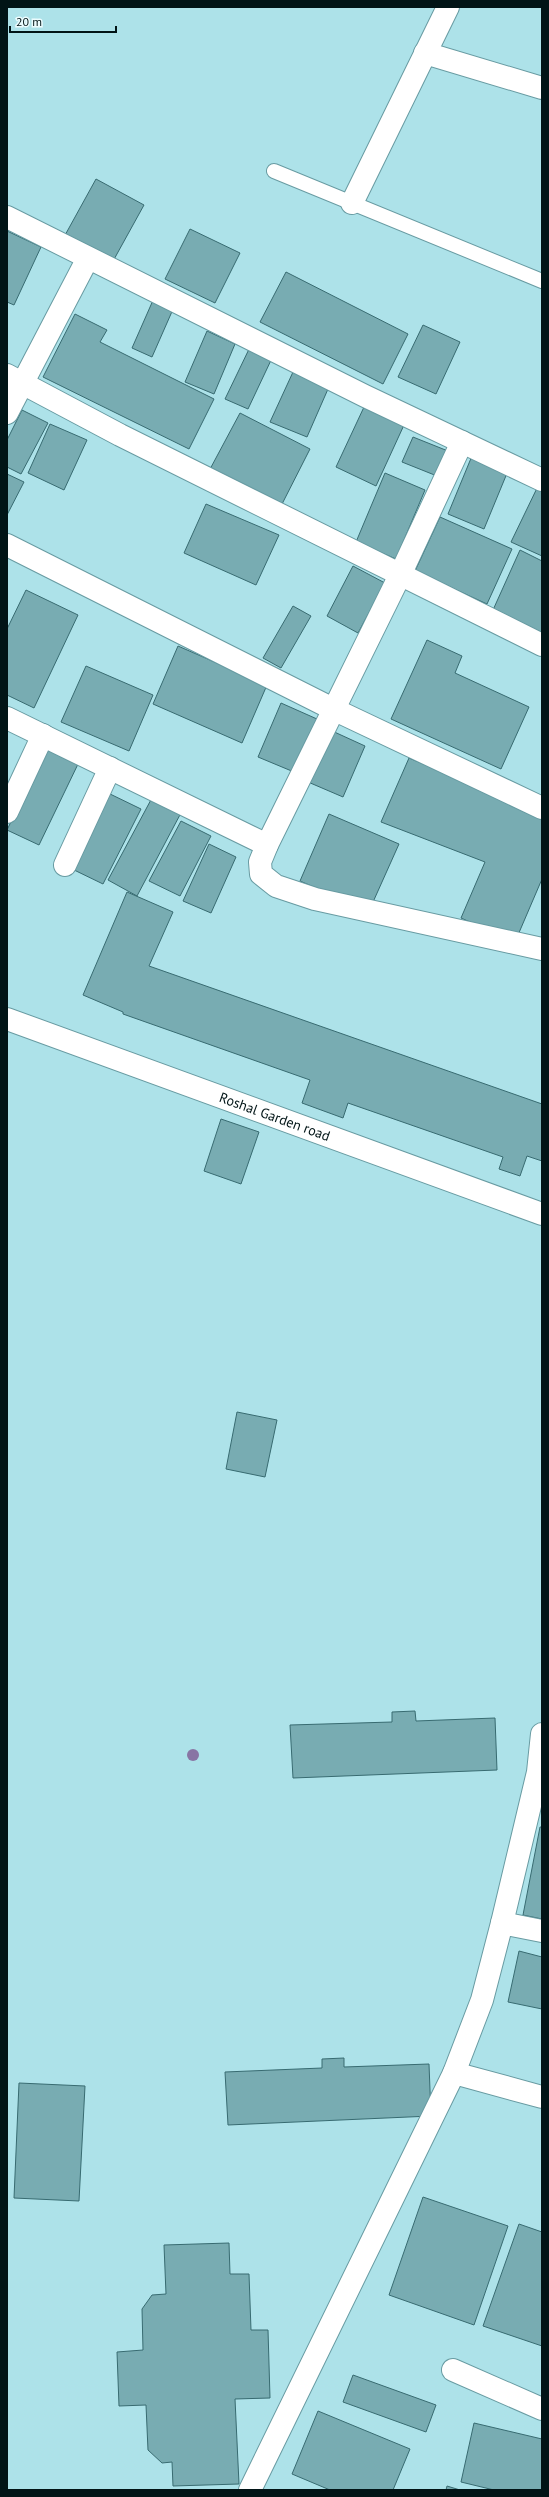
<svg xmlns="http://www.w3.org/2000/svg" width="549" height="2497" viewBox="0 0 549 2497" font-family="'PT Sans',sans-serif">
	<rect width="100%" height="100%" fill="#ade2e9"/>
	<!-- building -->
	<path fill="#78acb2" stroke="#386b71" d="M96 179 144 205 112 263 64 237Z
		M190 229 240 253 215 303 165 279Z
		M7 231 41 247 14 305 7 302Z
		M286 272 408 334 383 384 260 322Z
		M154 298 174 307 152 357 132 348Z
		M75 314 107 330 100 342 214 399 189 449 43 377Z
		M423 325 460 342 436 394 398 377Z
		M207 331 235 344 214 394 185 382Z
		M251 345 273 356 248 409 225 399Z
		M293 372 328 389 307 437 270 422Z
		M364 407 404 425 376 486 336 467Z
		M22 410 48 423 21 474 7 467V440Z
		M240 413 310 449 280 508 209 471Z
		M50 424 87 440 64 490 28 473Z
		M413 437 448 451 437 476 402 462Z
		M474 451 510 466 484 529 448 514Z
		M385 473 425 490 396 559 356 542Z
		M7 474 24 482 7 515Z
		M539 484 542 485V556L511 542Z
		M206 504 279 535 256 585 184 553Z
		M440 517 512 549 487 604 415 571Z
		M520 550 542 561V633L493 610Z
		M353 566 385 583 358 633 327 616Z
		M26 590 78 615 34 708 7 695V629Z
		M293 606 311 616 281 668 263 658Z
		M427 640 462 656 455 673 529 707 501 769 391 719Z
		M178 646 267 685 242 743 153 704Z
		M86 666 153 695 129 751 61 722Z
		M281 703 317 719 294 772 258 757Z
		M330 730 365 746 343 797 308 782Z
		M47 747 79 762 39 845 7 830Z
		M409 758 542 813V879L515 942 461 918 485 862 381 822Z
		M108 793 141 809 103 884 70 868Z
		M153 796 182 811 137 896 108 880Z
		M329 814 399 844 369 911 300 881Z
		M181 821 211 836 180 896 149 881Z
		M209 844 236 857 211 913 183 901Z
		M127 892 173 912 149 966 542 1104V1161L527 1156 520 1176 499 1169 503 1157 348 1103 343 1118 302 1103 310 1080 123 1014V1012L83 995Z
		M221 1119 259 1132 241 1184 204 1171Z
		M237 1412 277 1420 265 1477 226 1469Z
		M415 1711 416 1721 495 1718 497 1770 293 1778 290 1725 392 1722V1712Z
		M540 1827H542V1919L523 1915Z
		M519 1951 542 1957V2009L508 2002Z
		M344 2058V2067L429 2064 431 2116 228 2125 225 2072 322 2068V2059Z
		M19 2083 85 2086 79 2201 14 2198Z
		M423 2197 508 2226 474 2325 389 2295Z
		M519 2224 542 2232V2346L483 2326Z
		M229 2243 230 2274H249L251 2330H268L270 2398 235 2399 239 2484 173 2486 172 2462 162 2463 148 2450 146 2405 119 2406 117 2352 143 2350 142 2309 152 2295 166 2294 164 2245Z
		M353 2375 436 2405 426 2432 343 2402Z
		M318 2411 410 2449 393 2490H330L292 2474Z
		M474 2423 542 2439V2490H494L461 2482Z
		M447 2486 460 2490H446Z"/>
	<g fill="none" stroke-linecap="round" stroke-linejoin="round">
		<!-- lane casing -->
		<g stroke="#689ba2" stroke-width="16">
			<path id="lane" d="M274 171 542 281"/>
		</g>
		<!-- street casing -->
		<g stroke="#689ba2" stroke-width="24">
			<g id="street">
				<path d="M425 53 542 88"/>
				<path d="M352 203 448 7"/>
				<path d="M7 217 365 396 542 480"/>
				<path d="M7 375 120 435 542 645"/>
				<path d="M7 413 88 258"/>
				<path d="M462 442 401 573 267 845 260 862 261 874 276 886 315 899 542 949"/>
				<path d="M7 545 333 709 542 808"/>
				<path d="M7 718 267 845"/>
				<path d="M7 812 43 735"/>
				<path d="M65 865 110 768"/>
				<path id="s1" d="M7 1019 542 1214"/>
				<path d="M502 1923 542 1931"/>
				<path d="M454 2073 542 2097"/>
				<path d="M453 2370 542 2409"/>
				<path d="M250 2490 454 2073 482 2000 502 1923 538 1772 542 1734"/>
			</g>
		</g>
		<!-- lane -->
		<use href="#lane" stroke="#fff" stroke-width="14"/>
		<!-- street -->
		<use href="#street" stroke="#fff" stroke-width="22"/>
	</g>
	<!-- trees -->
	<circle fill="#8875a4" cx="193" cy="1755" r="6"/>
	<g text-anchor="middle" dominant-baseline="central" stroke-width="4" stroke-linejoin="round" paint-order="stroke">
		<!-- street labels -->
		<g font-size="14" fill="#011416" stroke="#ecfcfe">
			<text stroke="none"><textPath href="#s1" startOffset="285">Roshal Garden road</textPath></text>
		</g>
	</g>
	<!-- border -->
	<rect width="549" height="2497" fill="none" stroke="#011416" stroke-width="16"/>
	<!-- scale -->
	<path d="M10 26v6h106v-6" fill="none" stroke="#011416" stroke-width="2"/>
	<text x="16" y="26" font-size="12" fill="#011416" stroke="#ecfcfe" stroke-width="3" paint-order="stroke">20 m</text>
</svg>
